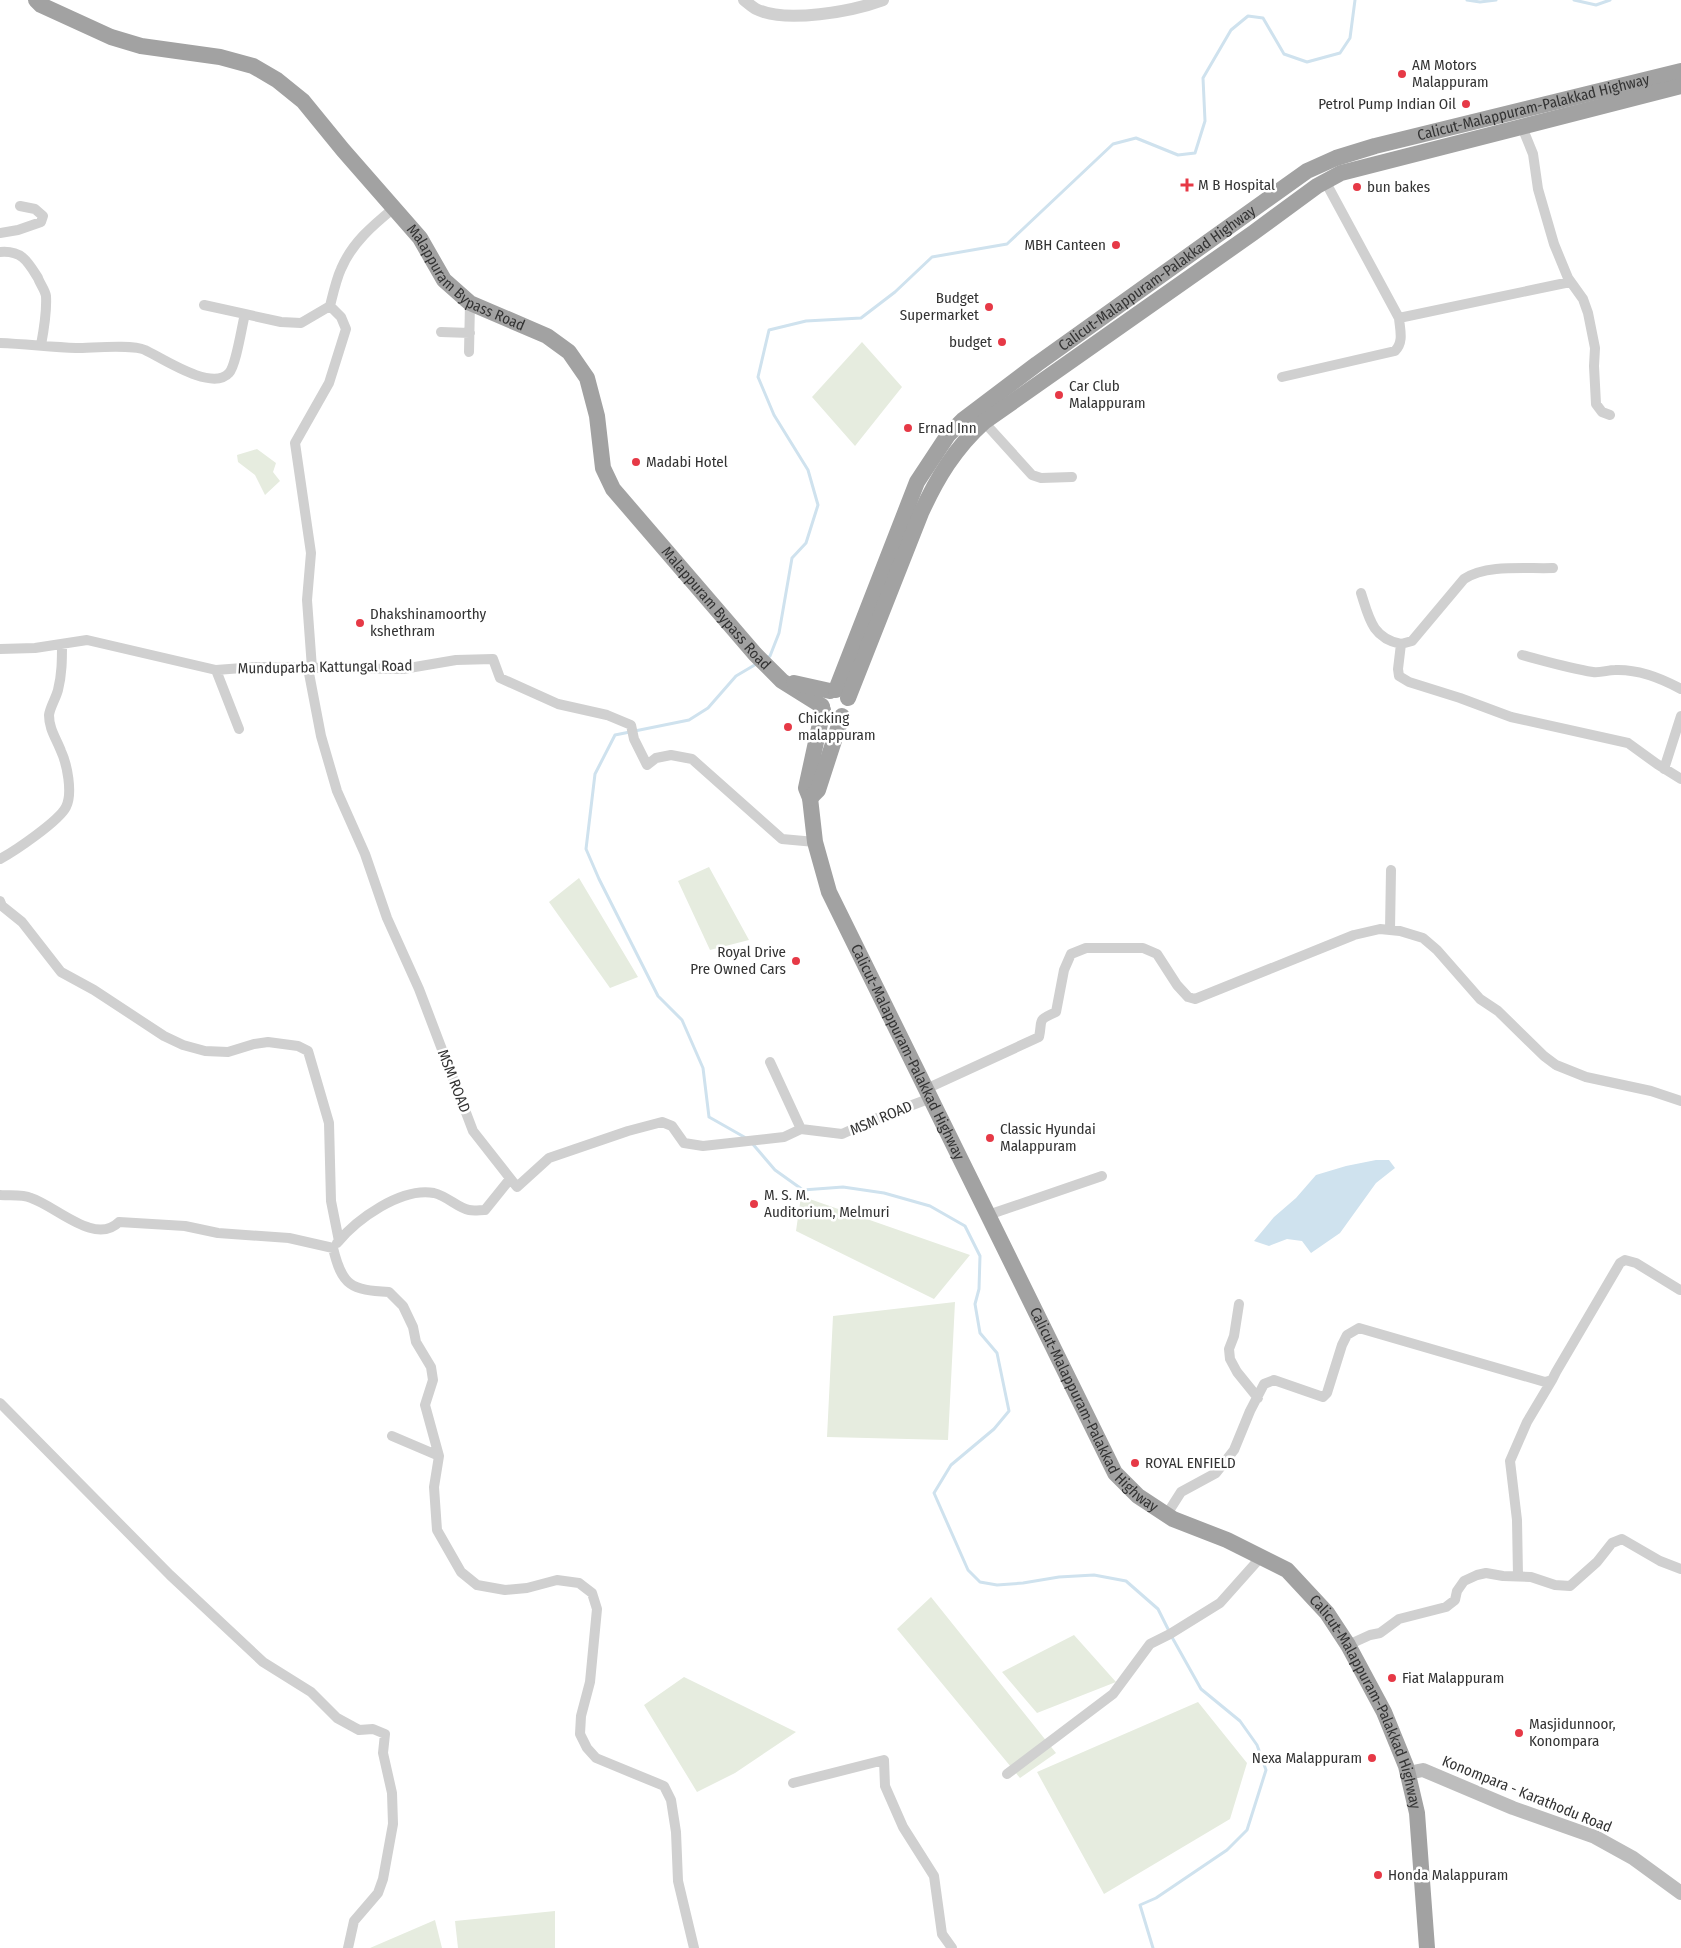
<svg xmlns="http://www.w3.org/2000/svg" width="1681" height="1948" viewBox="0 0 1681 1948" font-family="'Fira Sans Condensed',sans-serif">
	<rect width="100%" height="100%" fill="#fff"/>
	<!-- green -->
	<path fill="#e6ecdf" d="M862 342 902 387 855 446 812 397Z
		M257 449 276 463 273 472 280 481 265 495 255 475 238 462 237 455Z
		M709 867 749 940 710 950 678 881Z
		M579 878 638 977 610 988 549 902Z
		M801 1196 970 1255 934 1299 796 1231Z
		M955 1302 948 1440 827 1437 833 1316Z
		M931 1597 1056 1753 1020 1778 897 1629Z
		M1074 1635 1116 1682 1037 1713 1002 1672Z
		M684 1677 796 1732 735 1773 697 1792 644 1705Z
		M1198 1702 1247 1763 1230 1819 1104 1894 1037 1772Z
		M555 1911V1948H458L455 1921Z
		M435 1920 442 1948H370Z"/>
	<!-- water -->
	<path fill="#cfe2ee" d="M1376 1160H1389L1395 1168 1376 1183 1340 1233 1311 1253 1302 1241 1287 1239 1269 1246 1254 1241 1274 1217 1296 1198 1316 1175 1346 1166Z"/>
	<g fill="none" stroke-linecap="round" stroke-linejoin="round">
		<!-- stream -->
		<path stroke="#cfe2ee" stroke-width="3" d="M1467 0 1480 2 1496 0
			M1574 0 1596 5 1610 0
			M766 659 770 656 779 633 792 558 806 543 818 505 808 470 774 415 758 377 769 330 806 321 861 318 895 292 932 257 1007 244 1113 144 1136 138 1178 155 1195 153 1205 121 1203 78 1231 30 1248 16 1263 18 1284 54 1307 62 1340 53 1350 38 1355 0
			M746 1138 709 1117 703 1068 682 1020 658 996 599 879 586 849 595 774 615 735 689 720 708 708 736 676 758 663
			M751 1142 775 1170 803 1190 843 1187 884 1193 930 1206 965 1226 980 1256 979 1289 975 1304 980 1333 997 1353 1009 1411 994 1429 951 1465 934 1493 968 1570 980 1582 997 1585 1023 1583 1059 1577 1094 1575 1126 1581 1158 1609 1173 1639 1201 1689 1240 1721 1257 1745 1266 1770 1247 1830 1227 1850 1156 1898 1140 1905 1153 1948"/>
		<!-- minor -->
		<path stroke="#d0d0d0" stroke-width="10" d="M1522 127 1533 154 1538 189 1554 244 1568 278 1583 299 1588 313 1595 348 1594 366 1596 404 1602 412 1610 415
			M0 233 18 230 41 222 43 216 35 209 20 206
			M0 252C22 250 28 262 38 278 40 284 45 290 46 296 47 312 44 329 41 345
			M204 305 281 322 301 323 330 306 341 317 346 329 329 383 295 443 311 553 307 600 312 668
			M330 306C333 294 336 280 341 269 352 243 372 226 394 208
			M1399 318 1570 282
			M441 332 470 333
			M0 343C25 344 51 347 76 348 93 348 131 344 145 350 162 358 212 392 229 373 236 366 242 325 245 314
			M469 352 470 303
			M1282 377 1395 351C1404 342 1400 330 1399 318L1325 181
			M984 422 1032 475 1041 478 1072 477
			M1361 593C1369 618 1372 638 1401 644L1398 669 1399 676 1409 682 1460 698 1511 717 1628 743 1657 764 1681 779
			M1401 644 1412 641 1464 579C1487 564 1526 569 1553 568
			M0 649 35 648 87 640 216 670 256 667 403 669 456 660 493 659 500 678 558 704 607 715 631 725 634 739 647 765 656 758 671 755 692 759 782 839 815 842
			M1522 655C1545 661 1568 668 1593 672 1600 673 1608 670 1615 670 1638 669 1661 678 1681 689
			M308 668 321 736 337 791 365 854 387 918 419 989 473 1131 517 1187 549 1158 628 1131 662 1122 672 1126 684 1143 703 1146 784 1137 801 1129
			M216 670 239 729
			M1664 769 1681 716
			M0 859C15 851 59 821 66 807 73 793 67 764 61 751 56 738 49 729 49 715 50 707 56 698 58 690 62 674 62 660 62 644
			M0 901 2 906 22 922 61 972 94 990 164 1036 183 1045 205 1051 228 1052 254 1044 268 1042 298 1046 308 1051 329 1123 331 1201 339 1241
			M1390 930 1391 870
			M770 1062 801 1129 842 1134 875 1119 931 1098
			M926 1089 1039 1037C1043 1019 1036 1021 1056 1012L1064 970 1071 954 1086 948H1143L1157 954 1177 985 1188 997 1195 999 1354 935 1380 929 1400 931 1423 938 1437 950 1480 999 1498 1011 1544 1056 1556 1065 1586 1077 1651 1091 1681 1101
			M0 1195C10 1196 22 1194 31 1198 56 1206 95 1246 119 1222L185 1226 218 1233 289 1238 333 1248C342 1286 351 1290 389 1292L403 1306 413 1327 416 1342 431 1367 433 1380 425 1405 439 1456 434 1487 437 1530 461 1572 477 1585 505 1590 527 1588 557 1580 579 1583 592 1593 597 1609 590 1682 581 1716 580 1734 587 1748 596 1758 664 1786 671 1800 676 1832 678 1881 694 1948
			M988 1215 1102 1176
			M337 1243C357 1219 401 1187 434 1193 447 1196 458 1208 469 1210 474 1211 480 1210 485 1210L510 1179
			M1239 1304 1234 1336 1229 1349 1230 1359 1237 1372 1258 1398
			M0 1403 170 1575 263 1662 311 1692 337 1718 359 1730 373 1729 385 1734 383 1753 392 1793 393 1824 383 1879 378 1893 354 1921 348 1948
			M392 1436 439 1456
			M1167 1514 1181 1492 1216 1473 1234 1450 1250 1411 1264 1384 1274 1380 1323 1397 1327 1393 1342 1345 1347 1335 1359 1328 1545 1382 1552 1380 1556 1372 1620 1263 1625 1260 1636 1263 1680 1290
			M1518 1576 1517 1520 1510 1461 1527 1422 1552 1380
			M1348 1645 1370 1635 1380 1633 1399 1619 1446 1607 1455 1600 1457 1591 1464 1581 1477 1575 1486 1573 1503 1576 1531 1577 1555 1585 1570 1586 1597 1562 1612 1543 1622 1539 1660 1561 1681 1569
			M1007 1774 1113 1694 1150 1644 1170 1634 1220 1603 1261 1557
			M793 1783 884 1760 885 1786 903 1827 934 1876 942 1934 952 1948"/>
		<!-- tertiary -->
		<path stroke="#d0d0d0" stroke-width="12" d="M744 0C748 3 752 7 756 9 786 24 853 11 883 0"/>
		<!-- secondary -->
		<path stroke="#bdbdbd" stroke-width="14" d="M1408 1773 1423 1770 1513 1808 1595 1837 1633 1858 1681 1893"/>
		<!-- trunk -->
		<g stroke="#a2a2a2" stroke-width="16">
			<path id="s1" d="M36 0 41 5 111 37 141 46 220 57 253 66 277 80 303 101 343 150 420 238 444 280 470 303 547 336 569 352 587 378 597 416 603 468 613 489 755 654 782 681 822 706"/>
			<path d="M794 683 830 691"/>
			<path id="s2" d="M836 690 917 482 948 435 963 420 1037 364 1307 171 1336 158 1375 146 1681 71"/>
			<path d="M848 698 921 513C937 478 955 448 984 422L1253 233 1317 186 1341 173 1681 86"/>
			<path id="s3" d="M823 710 806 788 810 798 815 842 829 892 1115 1473 1138 1496 1173 1519 1227 1540 1287 1570 1327 1613 1348 1645 1384 1712 1406 1766 1417 1813 1427 1948"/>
			<path d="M810 798 818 790 842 716"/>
		</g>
	</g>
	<!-- markers -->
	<g fill="#e63946" stroke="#fff" stroke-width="2">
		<circle cx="1402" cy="74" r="5"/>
		<circle cx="1466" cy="104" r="5"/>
		<path d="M1184.5 177.5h5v5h5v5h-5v5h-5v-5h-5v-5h5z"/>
		<circle cx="1357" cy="187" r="5"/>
		<circle cx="1116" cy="245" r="5"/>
		<circle cx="989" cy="307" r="5"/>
		<circle cx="1002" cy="342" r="5"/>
		<circle cx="1059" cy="395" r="5"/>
		<circle cx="908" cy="428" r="5"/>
		<circle cx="636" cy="462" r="5"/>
		<circle cx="360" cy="623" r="5"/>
		<circle cx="788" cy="727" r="5"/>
		<circle cx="796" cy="961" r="5"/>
		<circle cx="990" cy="1138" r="5"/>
		<circle cx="754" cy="1204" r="5"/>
		<circle cx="1135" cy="1463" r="5"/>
		<circle cx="1392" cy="1678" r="5"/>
		<circle cx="1519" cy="1733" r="5"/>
		<circle cx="1372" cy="1758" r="5"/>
		<circle cx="1378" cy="1875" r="5"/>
	</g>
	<g text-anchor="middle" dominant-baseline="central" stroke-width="5" stroke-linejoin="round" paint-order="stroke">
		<!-- poi labels -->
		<g font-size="15" fill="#333" stroke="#fff" text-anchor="start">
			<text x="1412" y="65">AM Motors<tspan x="1412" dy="17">Malappuram</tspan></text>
			<text x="1456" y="104" text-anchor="end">Petrol Pump Indian Oil</text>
			<text x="1198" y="185">M B Hospital</text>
			<text x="1367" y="187">bun bakes</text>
			<text x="1106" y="245" text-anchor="end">MBH Canteen</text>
			<text x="979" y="298" text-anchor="end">Budget<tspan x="979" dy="17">Supermarket</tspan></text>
			<text x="992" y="342" text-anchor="end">budget</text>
			<text x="1069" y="386">Car Club<tspan x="1069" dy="17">Malappuram</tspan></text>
			<text x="918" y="428">Ernad Inn</text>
			<text x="646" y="462">Madabi Hotel</text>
			<text x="370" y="614">Dhakshinamoorthy<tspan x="370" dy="17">kshethram</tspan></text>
			<text x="798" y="718">Chicking<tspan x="798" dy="17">malappuram</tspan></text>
			<text x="786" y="952" text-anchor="end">Royal Drive<tspan x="786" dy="17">Pre Owned Cars</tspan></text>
			<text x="1000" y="1129">Classic Hyundai<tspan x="1000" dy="17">Malappuram</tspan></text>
			<text x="764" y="1195">M. S. M.<tspan x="764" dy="17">Auditorium, Melmuri</tspan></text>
			<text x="1145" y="1463">ROYAL ENFIELD</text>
			<text x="1402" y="1678">Fiat Malappuram</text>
			<text x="1529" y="1724">Masjidunnoor,<tspan x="1529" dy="17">Konompara</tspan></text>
			<text x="1362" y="1758" text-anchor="end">Nexa Malappuram</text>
			<text x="1388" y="1875">Honda Malappuram</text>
		</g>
		<!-- street labels -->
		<g font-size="15" fill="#333" stroke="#fff">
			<text stroke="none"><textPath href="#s2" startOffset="961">Calicut-Malappuram-Palakkad Highway</textPath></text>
			<text stroke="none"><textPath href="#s1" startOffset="534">Malappuram Bypass Road</textPath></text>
			<text stroke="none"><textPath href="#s2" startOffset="541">Calicut-Malappuram-Palakkad Highway</textPath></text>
			<text stroke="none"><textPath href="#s1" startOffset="969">Malappuram Bypass Road</textPath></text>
			<text transform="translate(325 667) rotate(-1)">Munduparba Kattungal Road</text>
			<text stroke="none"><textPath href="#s3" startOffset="365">Calicut-Malappuram-Palakkad Highway</textPath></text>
			<text transform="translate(454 1081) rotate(69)">MSM ROAD</text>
			<text transform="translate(881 1118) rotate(-23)">MSM ROAD</text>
			<text stroke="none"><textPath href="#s3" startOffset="770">Calicut-Malappuram-Palakkad Highway</textPath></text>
			<text stroke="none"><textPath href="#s3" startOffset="1190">Calicut-Malappuram-Palakkad Highway</textPath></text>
			<text transform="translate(1527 1794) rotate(22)">Konompara - Karathodu Road</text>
		</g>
	</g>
</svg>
